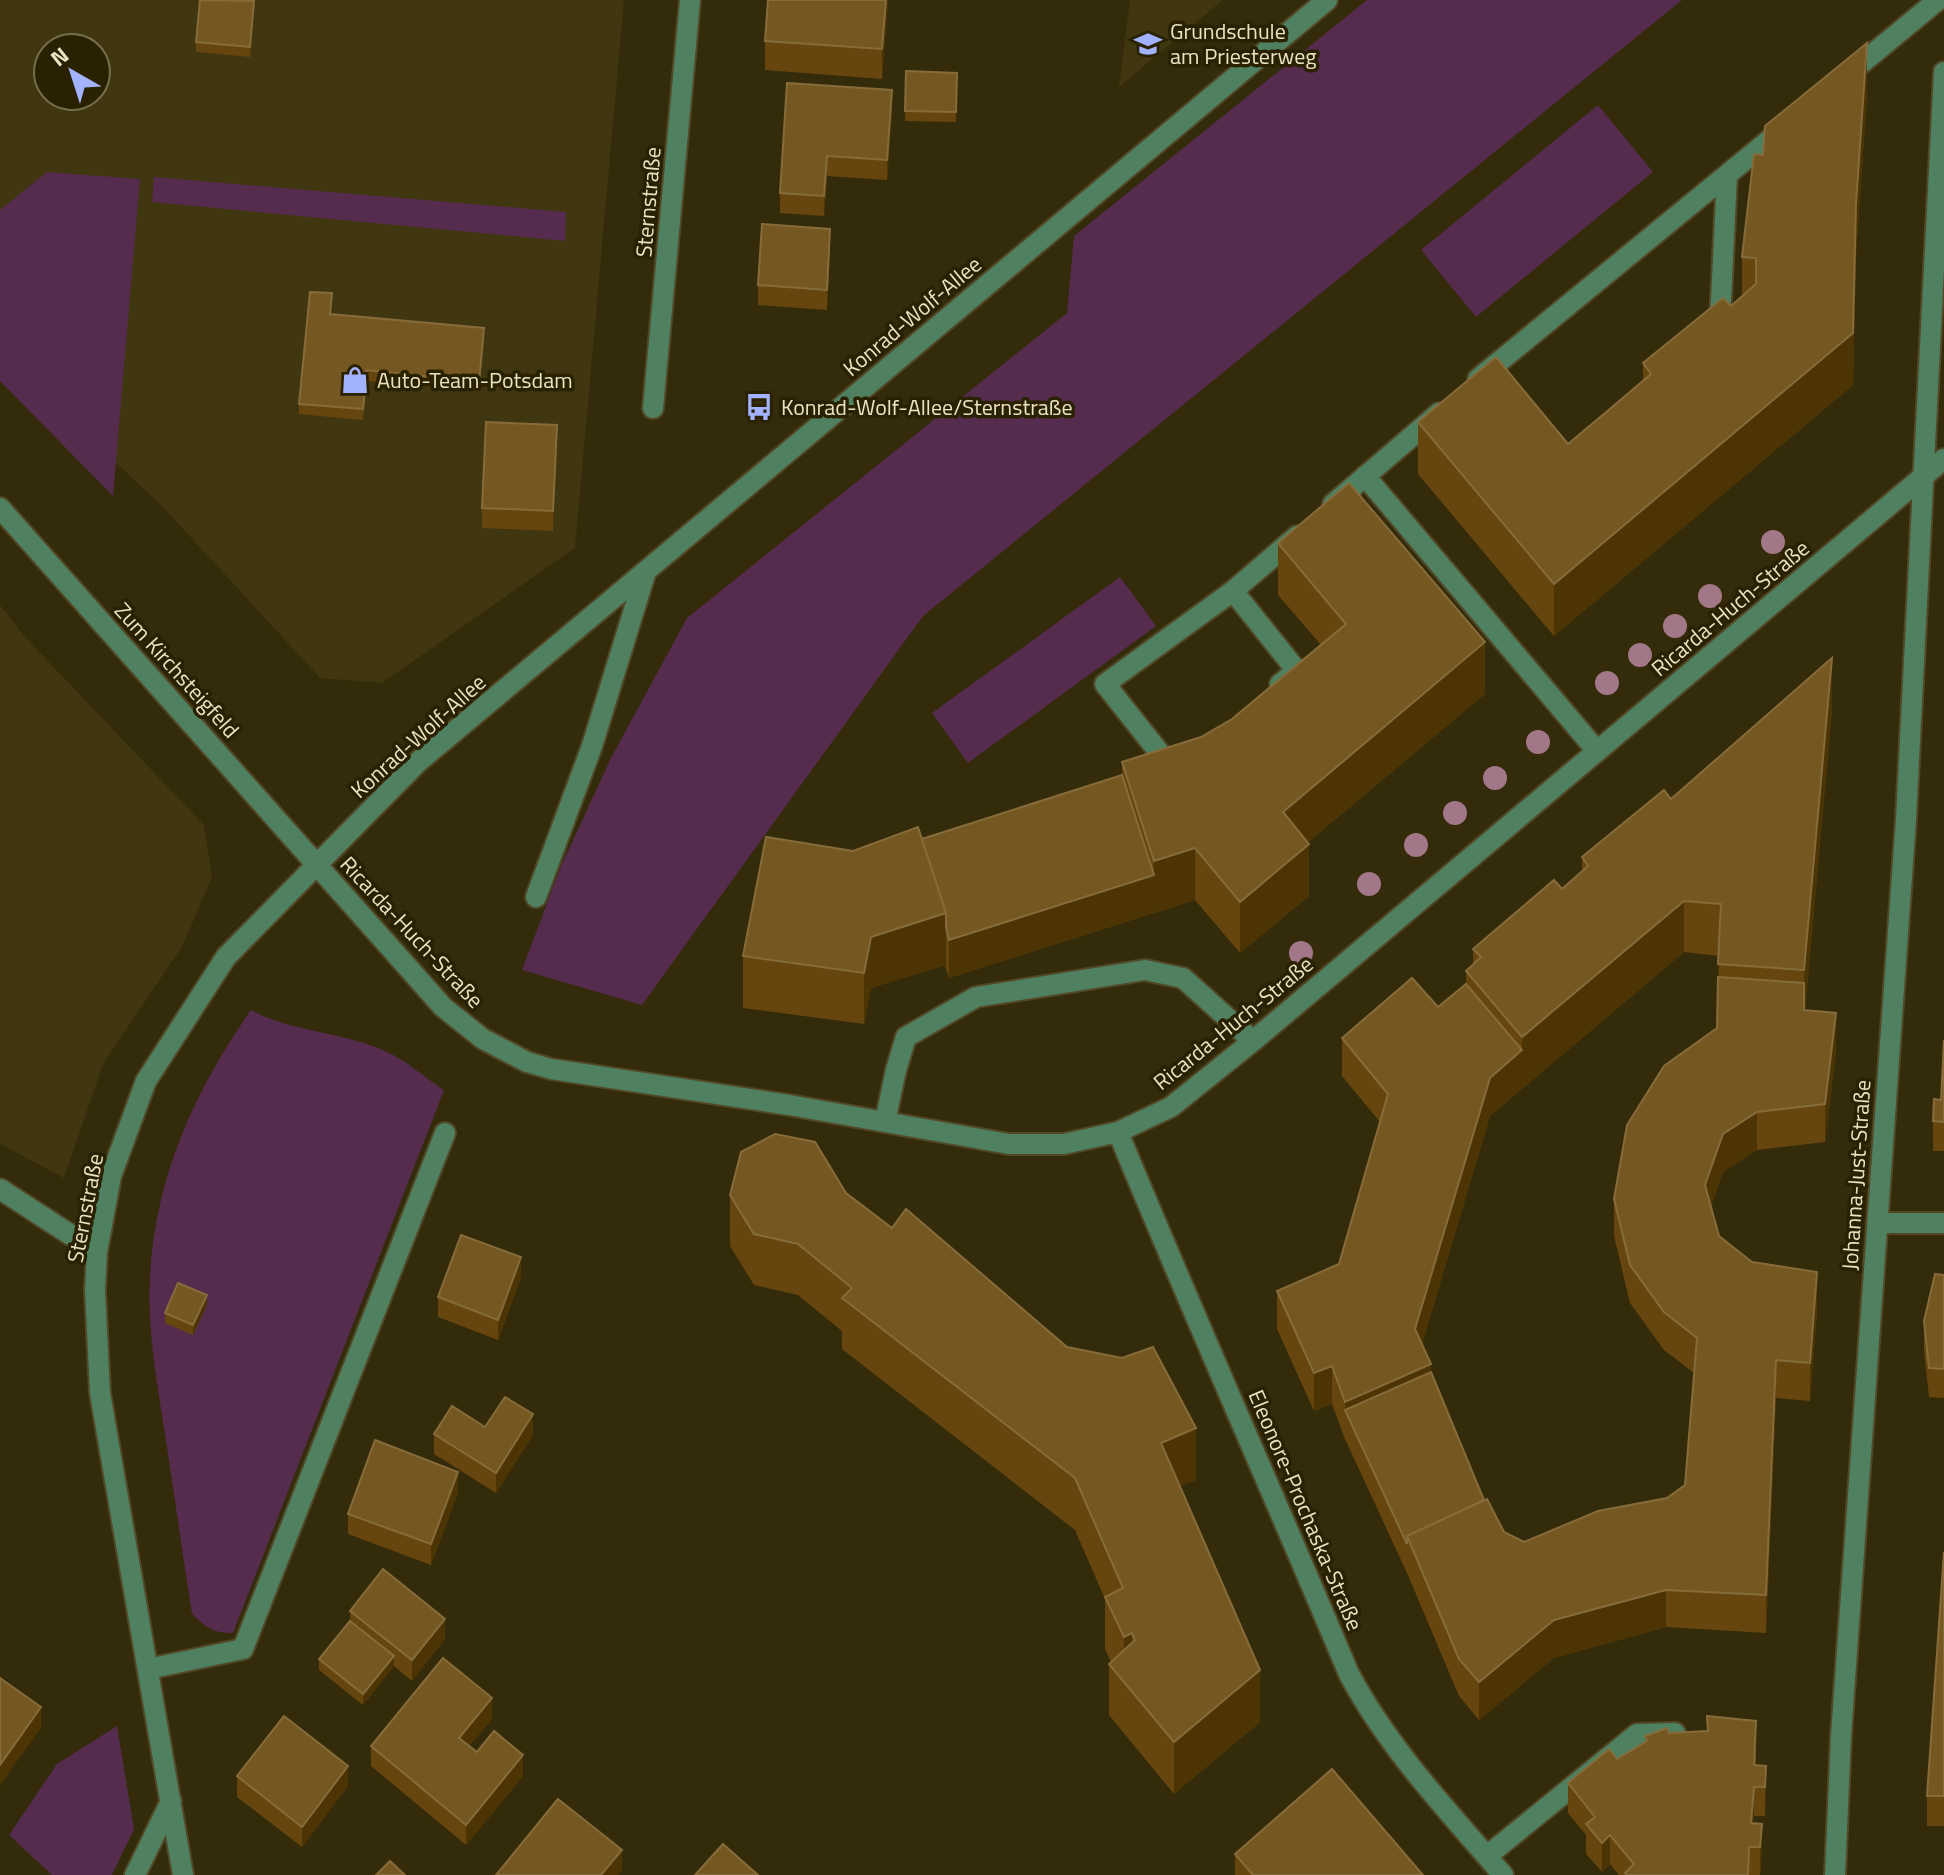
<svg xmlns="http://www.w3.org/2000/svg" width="1944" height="1875" viewBox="0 0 1944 1875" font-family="'Titillium Web',sans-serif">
	<rect width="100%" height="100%" fill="#342b0a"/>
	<!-- built -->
	<path fill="#403610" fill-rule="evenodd" d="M0 0H624L575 548 382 683 320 678 162 506 0 354ZM48 48H96V96H48Z
		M1130 0H1223L1119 87Z
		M0 605 25 637 204 825 212 877 183 945 103 1064 64 1178 0 1144Z"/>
	<!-- green -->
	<path fill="#552c4d" d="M1367 0H1682L923 616 642 1005 522 970 561 866 611 758 687 618 1067 313 1074 236Z
		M1598 105 1653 172 1476 317 1421 250Z
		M47 172 140 179 113 496 0 381V210Z
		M154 177 566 212 565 241 152 202Z
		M1120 577 1156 626 968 763 932 713Z
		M251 1010C293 1033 343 1031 387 1052 407 1061 425 1078 444 1090L233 1633C214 1634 206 1627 192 1614 183 1557 175 1499 166 1441 158 1387 147 1333 150 1278 155 1177 194 1092 251 1010Z
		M117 1726 134 1829 112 1875H52L9 1835 57 1764Z"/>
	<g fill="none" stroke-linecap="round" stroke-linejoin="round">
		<!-- minor casing -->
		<g stroke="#514828" stroke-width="24">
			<path id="minor" d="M1846 76 1938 0
				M1717 324 1720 321 1727 175
				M1478 379 1784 128
				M653 408 690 0
				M1365 476 1597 751
				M1333 504 1439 413
				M0 508 443 1007 483 1039 527 1062 551 1069 789 1105 1009 1144H1064L1118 1132 1171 1107 1253 1041 1944 459
				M1233 591 1297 671 1280 684
				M1170 766 1105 684 1233 591 1297 536
				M536 897 592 746 646 571
				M885 1122 896 1070 906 1037 976 997 1145 970 1183 978 1253 1041
				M1118 1132C1193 1314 1273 1493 1349 1674 1389 1749 1448 1811 1503 1875
				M0 1189 97 1252
				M1877 1223H1944
				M148 1669 243 1649 445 1133
				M1487 1856 1637 1734 1675 1733
				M135 1875 171 1801
				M183 1875 100 1393 95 1290 97 1252 111 1176 146 1081 226 957 418 762 1327 0
				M1835 1875 1841 1736 1906 819 1944 72"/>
		</g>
		<!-- minor -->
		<use href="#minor" stroke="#4f8160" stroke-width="20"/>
	</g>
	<!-- trees -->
	<g fill="#a27787">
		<circle cx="1773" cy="542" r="12"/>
		<circle cx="1710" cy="596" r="12"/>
		<circle cx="1675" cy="626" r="12"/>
		<circle cx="1640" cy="655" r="12"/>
		<circle cx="1607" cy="683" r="12"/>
		<circle cx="1538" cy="742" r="12"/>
		<circle cx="1495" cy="778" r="12"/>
		<circle cx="1455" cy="813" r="12"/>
		<circle cx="1416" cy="845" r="12"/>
		<circle cx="1369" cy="884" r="12"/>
		<circle cx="1301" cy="953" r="12"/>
	</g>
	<!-- wall -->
	<path fill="#66460e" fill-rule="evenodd" d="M888 0 882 79 765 70V41Z
		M254 11 250 57 196 52V42Z
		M906 71 957 73 956 122 905 121Z
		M892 90V110L887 180 827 176 824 216 780 213V193Z
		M1867 94 1856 255 1853 385 1554 636 1418 474V422L1568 444 1643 380V363L1731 306 1742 296V257L1763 155Z
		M830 249 827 310 758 305V285Z
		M332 303 331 314 484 339 479 392 367 381 363 420 299 414V404Z
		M557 445 553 531 482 528V508Z
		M1278 543 1485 694 1307 843 1309 896 1240 953 1195 900 949 978 945 965 871 988 864 1024 743 1008V956L853 851 922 839 1122 775V762L1201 737 1232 719 1321 645 1278 595Z
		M1832 710 1805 1010 1836 1051 1825 1142 1757 1150 1723 1172 1711 1206 1719 1236 1752 1262 1817 1310 1810 1401 1776 1398 1766 1633 1666 1627 1554 1658 1479 1720 1459 1696 1407 1573 1345 1439 1332 1404 1314 1411 1277 1329V1291L1339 1264 1380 1122 1342 1076V1038L1438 1007 1466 984V971L1473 964V949L1562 889 1582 871V857L1671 799ZM1684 952 1719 956 1717 1028 1614 1199V1236L1630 1303 1664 1350 1694 1373 1685 1485 1667 1498 1524 1542 1504 1532 1484 1500 1431 1372 1422 1344 1490 1116Z
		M1944 1040V1151H1933V1121L1941 1100Z
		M846 1193 1196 1480 1180 1486 1260 1722 1174 1794 1109 1715V1664L1111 1662 1105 1649V1599L1075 1530 842 1349V1331L798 1295 754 1285 730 1246V1195Z
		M1944 1275V1398L1929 1397 1924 1351V1321Z
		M521 1277 498 1340 438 1317V1297Z
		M207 1305 193 1335 165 1323V1313Z
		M485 1427 533 1435 496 1493 434 1454V1434Z
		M458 1492 431 1565 348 1534V1514Z
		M1944 1552V1826H1927V1796Z
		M350 1611 445 1639 412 1681 394 1666 363 1705 319 1670V1659L350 1621Z
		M1707 1716 1756 1750V1765L1766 1766 1765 1816H1754L1753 1823 1762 1853 1760 1875H1619L1610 1864 1602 1872 1586 1854V1835L1568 1813V1783L1617 1759 1645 1742V1736L1707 1731Z
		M492 1719 469 1746 477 1752 523 1776 466 1845 371 1766V1746Z
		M237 1776 348 1786 302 1847 237 1797Z
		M1235 1854 1423 1875H1235Z"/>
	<!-- shaded-wall -->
	<path fill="#4c3404" d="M886 0H888L882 79V49Z
		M1867 43V94L1856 255 1853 385 1554 636V584L1856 203Z
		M892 90V110L887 180V160Z
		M827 156V176L824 216V196Z
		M830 229V249L827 310V290Z
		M557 425V445L553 531V511Z
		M1485 642V694L1283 863V812Z
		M1832 658V710L1804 1021V1048V970Z
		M1309 844V896L1240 953V902Z
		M1195 848V900L949 978V940L1154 875V861Z
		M1684 901V952L1490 1116 1415 1367V1329L1490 1078 1522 1050V1037Z
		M946 913V965L871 988 864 1024V973L871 937Z
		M1836 1013V1051L1825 1142V1104Z
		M1757 1112V1150L1723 1172 1705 1223V1185L1723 1134Z
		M521 1257V1277L498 1340V1320Z
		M1817 1272V1310L1810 1401V1363Z
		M207 1295V1305L193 1335V1325Z
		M1776 1360V1398L1766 1633V1595Z
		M1431 1364V1402L1345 1410V1439V1402Z
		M1332 1366V1404L1314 1411V1373Z
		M533 1414V1435L496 1493V1473Z
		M1196 1428V1480L1161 1494V1443Z
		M458 1472V1492L431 1565V1544Z
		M1666 1590V1627L1554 1658 1479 1720V1682L1554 1620Z
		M445 1619V1639L412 1681V1660Z
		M1132 1633V1684L1124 1682V1637Z
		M394 1656V1666L363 1705V1694Z
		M1260 1670V1722L1174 1794V1742Z
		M492 1698V1719L459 1758V1738Z
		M41 1707V1728L0 1785V1765Z
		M523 1755V1776L466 1845V1825Z
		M348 1766V1786L302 1847V1827Z
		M1754 1787V1816L1751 1852V1823Z
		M1762 1824V1853L1760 1875V1847Z
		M1610 1835V1864L1602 1872V1843Z
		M622 1850V1871L618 1875H601Z"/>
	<!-- building -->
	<path fill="#745721" stroke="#876c3b" stroke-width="2" d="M200 0 254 1 250 47 196 42Z
		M768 0H886L882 49 765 41Z
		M1867 43 1856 203 1853 333 1554 584 1418 422 1496 357 1568 444 1611 408 1651 374 1643 363 1723 298 1731 306 1756 284V258L1742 257 1754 154 1763 155 1765 126Z
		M906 71 957 73 956 112 905 111Z
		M787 83 892 90 887 160 827 156 824 196 780 193Z
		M762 224 830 229 827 290 758 285Z
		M310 292 332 293 330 314 484 328 479 382 367 370 363 409 299 404Z
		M486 422 557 425 553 511 482 508Z
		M1349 483 1485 642 1283 812 1309 844 1240 902 1195 848 1154 861 1122 762 1201 737 1232 719 1346 624 1278 543Z
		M1832 658 1804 970 1718 964 1721 904 1684 901 1522 1037 1466 971 1481 957 1473 949 1554 880 1562 889 1588 866 1582 857 1664 790 1671 799Z
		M1122 775 1154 875 949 940 946 928V913L922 839Z
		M918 827 946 913 871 937 864 973 743 956 766 837 853 851Z
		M1718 977 1804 983V1010L1836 1013 1825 1104 1757 1112 1723 1134 1705 1185 1719 1236 1752 1262 1817 1272 1810 1363 1776 1360 1766 1595 1666 1590 1554 1620 1479 1682 1459 1659 1407 1536 1487 1499 1504 1532 1524 1542 1598 1511 1667 1498 1685 1485 1697 1338 1664 1312 1630 1265 1614 1199 1627 1125 1664 1066 1717 1028Z
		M1412 978 1438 1007 1466 984 1522 1050 1490 1078 1415 1329 1431 1364 1345 1402 1332 1366 1314 1373 1277 1291 1339 1264 1388 1094 1342 1038Z
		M1944 1040V1122L1933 1121 1934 1099 1941 1100Z
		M775 1134 815 1142 846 1193 892 1228 906 1209 1067 1347 1122 1358 1153 1347 1196 1428 1161 1443 1260 1670 1174 1742 1109 1664 1135 1640 1132 1633 1124 1637 1105 1597 1123 1588 1075 1478 842 1298 852 1288 798 1244 754 1234 730 1195 741 1152Z
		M461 1235 521 1257 498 1320 438 1297Z
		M1935 1274 1944 1275V1369L1929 1368 1924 1321Z
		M178 1283 207 1295 193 1325 165 1313Z
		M1431 1372 1484 1500 1407 1536V1544L1345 1410Z
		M505 1397 533 1414 496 1473 434 1434 452 1406 485 1427Z
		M375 1440 458 1472 431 1544 348 1514Z
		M1944 1552V1796H1927Z
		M383 1569 445 1619 412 1660 350 1611Z
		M350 1621 394 1656 363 1694 319 1659Z
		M443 1658 492 1698 459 1738 477 1752 494 1731 523 1755 466 1825 371 1746Z
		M0 1678 41 1707 0 1765Z
		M284 1716 348 1766 302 1827 237 1776Z
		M1707 1716 1756 1721 1754 1765 1766 1766 1765 1787H1754L1751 1823 1762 1824 1760 1847H1749L1748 1875H1627L1625 1873 1634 1864 1610 1835 1602 1843 1586 1824 1595 1817 1568 1783 1609 1749 1617 1759 1647 1741 1645 1736 1667 1728 1669 1733 1708 1731Z
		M1332 1769 1423 1875H1253L1235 1854Z
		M558 1799 622 1850 601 1875H496Z
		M723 1844 758 1875H695Z
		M390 1861 405 1875H376Z"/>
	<!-- icons -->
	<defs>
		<g id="school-bare" transform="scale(2.16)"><path d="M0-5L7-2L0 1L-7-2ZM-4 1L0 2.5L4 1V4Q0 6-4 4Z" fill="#a2b2fd" stroke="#2a2101" stroke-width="2.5" paint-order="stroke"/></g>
		<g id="shop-bare" transform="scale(2.16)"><path d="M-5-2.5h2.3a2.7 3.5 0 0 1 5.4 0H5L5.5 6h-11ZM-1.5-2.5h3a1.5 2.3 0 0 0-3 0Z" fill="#a2b2fd" stroke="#2a2101" stroke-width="2.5" paint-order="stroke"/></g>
		<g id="bus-bare" transform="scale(2.16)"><path d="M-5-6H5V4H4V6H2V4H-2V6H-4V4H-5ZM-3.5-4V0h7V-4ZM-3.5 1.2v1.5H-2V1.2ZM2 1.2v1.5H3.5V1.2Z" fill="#a2b2fd" stroke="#2a2101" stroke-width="2.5" paint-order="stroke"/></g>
	</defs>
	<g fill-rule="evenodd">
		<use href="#school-bare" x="1148" y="44"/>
		<use href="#shop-bare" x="355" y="380"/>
		<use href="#bus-bare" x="759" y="407"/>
	</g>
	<g text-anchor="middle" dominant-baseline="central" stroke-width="7" stroke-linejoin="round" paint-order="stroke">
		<!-- poi labels -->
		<g font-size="22" fill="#ebe2c4" stroke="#2a2101" text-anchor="start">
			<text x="1170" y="31">Grundschule<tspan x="1170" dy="25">am Priesterweg</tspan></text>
			<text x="377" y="380">Auto-Team-Potsdam</text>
			<text x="781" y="407">Konrad-Wolf-Allee/Sternstraße</text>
		</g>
		<!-- street labels -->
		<g font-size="22" fill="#ebe2c4" stroke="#2a2101">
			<text transform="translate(648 202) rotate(-85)">Sternstraße</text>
			<text transform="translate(912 316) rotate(-40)">Konrad-Wolf-Allee</text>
			<text transform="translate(1730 608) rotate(-40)">Ricarda-Huch-Straße</text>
			<text transform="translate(177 670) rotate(48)">Zum Kirchsteigfeld</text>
			<text transform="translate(418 736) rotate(-42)">Konrad-Wolf-Allee</text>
			<text transform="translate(412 932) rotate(47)">Ricarda-Huch-Straße</text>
			<text transform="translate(1233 1023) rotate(-39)">Ricarda-Huch-Straße</text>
			<text transform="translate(1856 1175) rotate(-86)">Johanna-Just-Straße</text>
			<text transform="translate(85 1208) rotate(-79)">Sternstraße</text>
			<text transform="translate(1306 1510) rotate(67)">Eleonore-Prochaska-Straße</text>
		</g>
	</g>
	<!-- north arrow -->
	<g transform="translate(72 72) rotate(321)"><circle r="38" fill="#2a2101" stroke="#776e4f" stroke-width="2"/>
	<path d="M0-6L14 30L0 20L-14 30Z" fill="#a2b2fd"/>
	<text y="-12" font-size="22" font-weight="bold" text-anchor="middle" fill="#ebe2c4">N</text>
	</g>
</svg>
